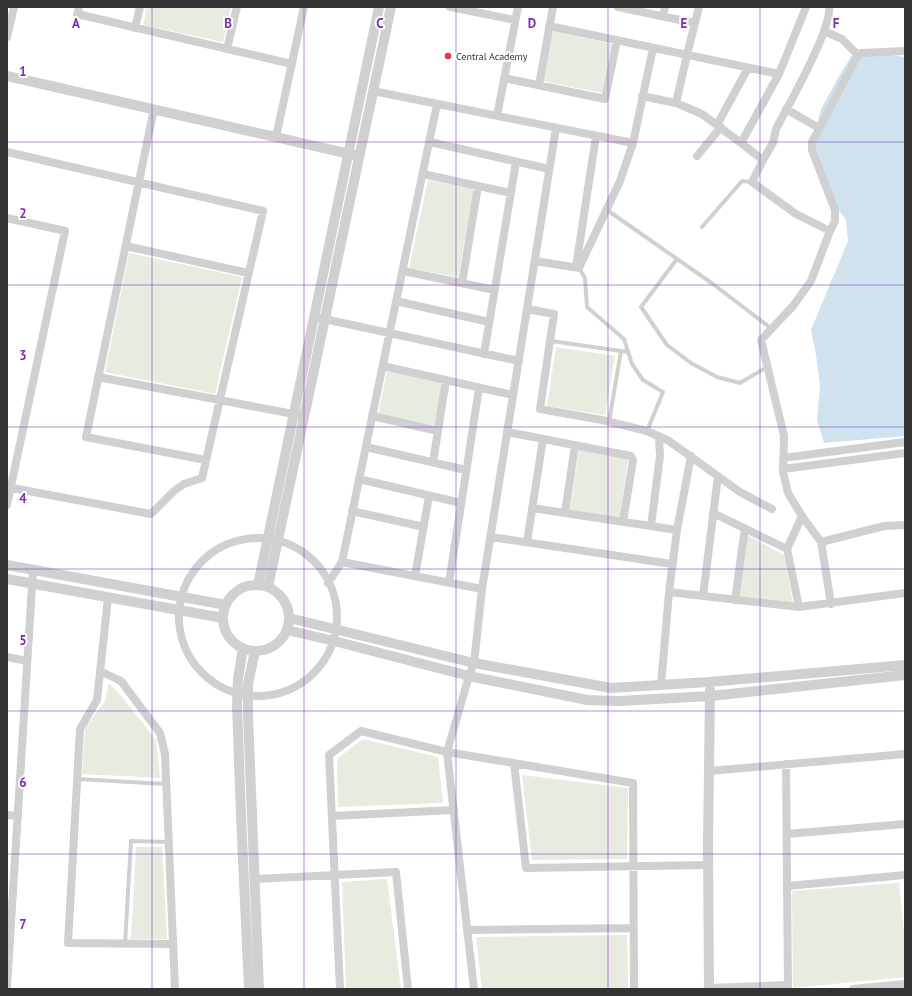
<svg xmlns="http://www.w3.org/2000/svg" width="912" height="996" viewBox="0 0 912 996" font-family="'PT Sans',sans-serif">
	<rect width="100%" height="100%" fill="#fff"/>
	<!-- green -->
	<path fill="#e6ecdf" d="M147 7H231L223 42 143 25Z
		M553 31 612 44 602 93 542 81Z
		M428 180 474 189 458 277 409 268Z
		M129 253 242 277 215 394 105 372Z
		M556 347 615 356 605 415 547 406Z
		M387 371 443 383 435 428 378 415Z
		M579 449 628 459 620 518 570 510Z
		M747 535 784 555 793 603 739 596Z
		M109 683 118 692 156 740 160 778 82 774 85 728 105 701Z
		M363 739 438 757 443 803 338 807 337 759Z
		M522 775 628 788 627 859 532 860Z
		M136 847H162L167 939H131Z
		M387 879 401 989H346L342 882Z
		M899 883 905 944V977L793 988 792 891Z
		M627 935 628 989H482L476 937Z"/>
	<!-- water -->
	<path fill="#cfe2ee" d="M855 50 905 57V436L824 443 817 420 820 386 816 355 811 330 848 241 846 220 829 196 811 149 821 109 838 78Z"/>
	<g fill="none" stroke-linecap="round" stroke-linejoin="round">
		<!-- service -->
		<path stroke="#d0d0d0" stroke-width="4" d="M607 210 713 284 772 329
			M702 227 742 181 752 182
			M677 259 641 307 667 345 691 363 717 377 740 383 767 367
			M579 268 585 278 587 307 624 339 632 364 643 380 663 392 647 431
			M551 341 628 352
			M609 422 621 351
			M77 779 166 784
			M125 944 131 841 168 842"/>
		<!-- minor -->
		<path stroke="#d0d0d0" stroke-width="8" d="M79 7 77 14 292 64
			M450 7 515 20
			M618 7 695 23
			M806 7 779 74 741 143 763 160 752 182 796 214 830 231 811 281 793 306 761 340 784 436 783 472 788 493 802 516 821 542 831 604
			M663 16 665 7
			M549 26 779 74
			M135 28 140 7
			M824 31 842 39 858 55
			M7 37 14 7
			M227 49 237 7
			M504 78 605 99 617 40
			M539 85 553 7
			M373 91 633 143
			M642 96 676 103 702 114 741 143
			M676 103 687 55 699 7
			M154 109 86 437 206 460
			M786 109 819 128
			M497 116 518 7
			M717 125 748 68
			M276 137 304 7
			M430 142 549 169
			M7 152 263 211 202 478 184 484 174 491 151 514 7 487
			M697 156 721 127
			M763 160 773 143 776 129C788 106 832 29 829 7
			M423 174 511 193
			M7 218 65 231 7 505
			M830 231 835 221V210L812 150V142L858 55 861 53 905 51
			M126 246 248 273
			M535 261 579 268 620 181 633 143 653 48
			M576 267 596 136
			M403 271 495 290
			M462 283 478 186
			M396 301 489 322
			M527 309 554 314 540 409 602 420 647 431 669 441 740 492 772 509
			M315 317 519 361
			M484 354 516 162
			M383 366 513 395
			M98 377 304 416
			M372 416 438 431
			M507 432 631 456 633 460 623 522
			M366 447 466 470
			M783 458 905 442
			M433 462 446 380
			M783 469 905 453
			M359 479 461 503
			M532 508 677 530
			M352 511 424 527
			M565 513 575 445
			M713 513 787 549
			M651 526 660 456 659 438
			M491 537 672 564
			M179 617a79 79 0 1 1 158 0a79 79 0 1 1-158 0Z
			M527 542 543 439
			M821 542 884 526 905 525
			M342 562 482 589
			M415 576 429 496
			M328 583 342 562 437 104
			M449 583 479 388
			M669 592 799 607 905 593
			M703 596 718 476
			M108 598 97 700 80 729 68 943 172 944
			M735 600 745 528
			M799 607 787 549 802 516
			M7 657 27 661
			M100 671 121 681 160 733 165 754 175 989
			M661 685 669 592 677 530 691 456
			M514 763 526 868 708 865
			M786 764 788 989
			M709 771 905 754
			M7 815 18 816
			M332 816 454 810
			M787 834 905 824
			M254 879 396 872 408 989
			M787 886 905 875
			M467 930 634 928
			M7 987 33 570
			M709 988 788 985
			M340 989 329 755 361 731 447 752 633 783 634 989
			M474 989 447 752 469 676 474 663 482 589 556 128
			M853 989 905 984"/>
		<!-- tertiary -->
		<path stroke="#d0d0d0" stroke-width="10" d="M7 76 354 155
			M7 565 226 605
			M7 579 223 618
			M258 585 379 7
			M223 618a33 33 0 1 1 66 0a33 33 0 1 1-66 0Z
			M268 587 391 7
			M289 618 474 663 611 688 709 682 905 665
			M287 630 334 641 469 676 587 700 619 701 711 696 905 675
			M243 648 238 679 237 706 241 815 249 989
			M255 651 248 684V716L259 989
			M709 989 708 845 710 690"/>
	</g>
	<!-- grid -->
	<path fill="none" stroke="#7b2cbf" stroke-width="1" stroke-opacity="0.55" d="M152 7V989M304 7V989M456 7V989M608 7V989M760 7V989M7 142H905M7 285H905M7 427H905M7 569H905M7 711H905M7 854H905"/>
	<!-- markers -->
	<circle fill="#e63946" stroke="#fff" stroke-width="1.5" cx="448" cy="56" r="4"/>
	<g text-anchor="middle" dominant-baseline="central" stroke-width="4" stroke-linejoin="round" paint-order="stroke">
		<!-- poi labels -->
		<g font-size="10" fill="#333" stroke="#fff" text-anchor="start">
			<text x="456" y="56">Central Academy</text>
		</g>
	</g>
	<g font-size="13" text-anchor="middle" font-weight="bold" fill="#7b2cbf" stroke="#fff" stroke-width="4" stroke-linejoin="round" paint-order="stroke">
		<text x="76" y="28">A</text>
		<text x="228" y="28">B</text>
		<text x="380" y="28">C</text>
		<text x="532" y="28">D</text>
		<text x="684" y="28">E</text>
		<text x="836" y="28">F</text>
		<text x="23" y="76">1</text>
		<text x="23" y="218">2</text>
		<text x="23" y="360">3</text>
		<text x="23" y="503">4</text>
		<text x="23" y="645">5</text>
		<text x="23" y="787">6</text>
		<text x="23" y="929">7</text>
	</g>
	<!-- border -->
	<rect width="912" height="996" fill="none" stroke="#333333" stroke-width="16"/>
</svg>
